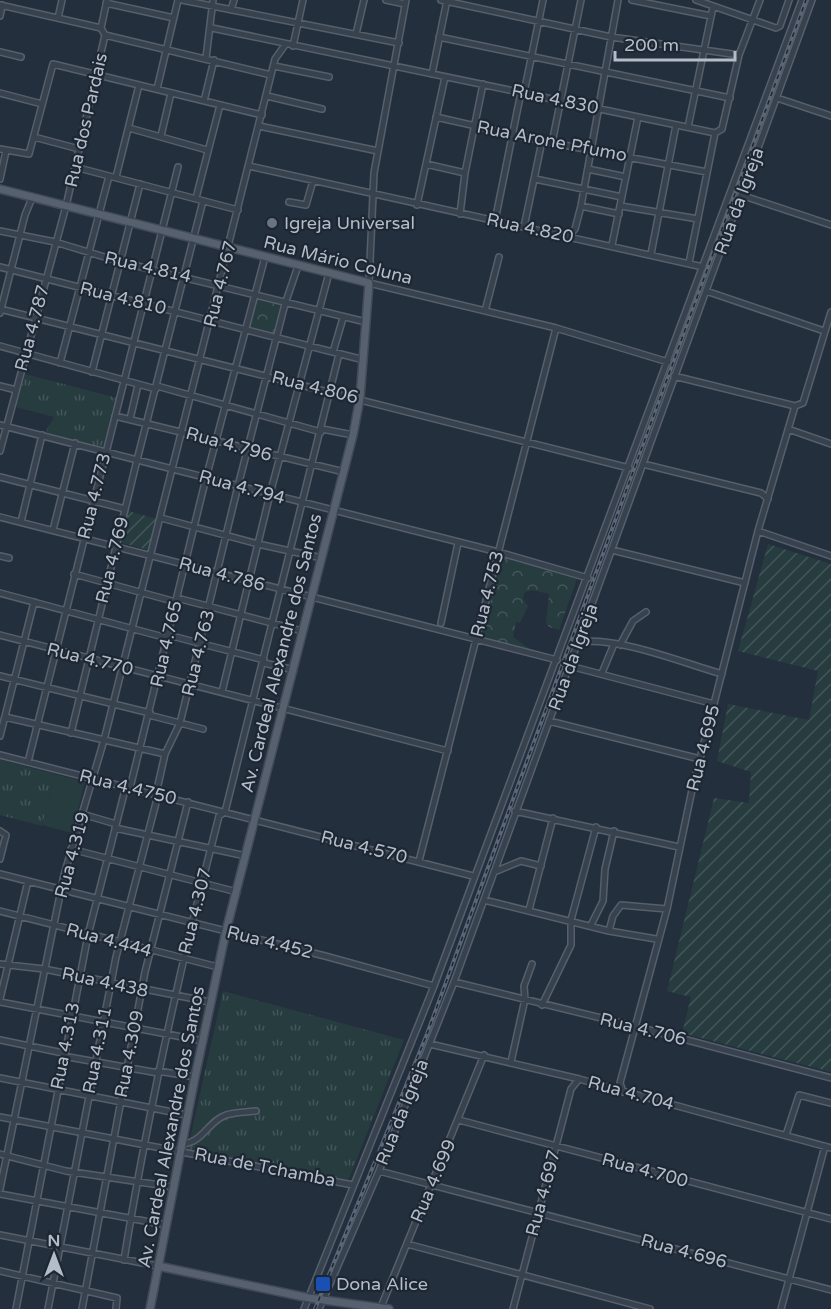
<svg xmlns="http://www.w3.org/2000/svg" width="831" height="1309" viewBox="0 0 831 1309" font-family="'Varela Round',sans-serif">
	<defs>
		<pattern id="grass-tufts" width="24" height="20" patternUnits="userSpaceOnUse" patternTransform="scale(1.5)"><rect width="24" height="20" fill="#263c3f"/><path d="M3 7l-1-3M5 7V3M7 7l1-3M15 17l-1-3M17 17v-4M19 17l1-3" fill="none" stroke="#435659"/></pattern>
		<pattern id="forest-crowns" width="20" height="18" patternUnits="userSpaceOnUse" patternTransform="scale(1.5)"><rect width="20" height="18" fill="#263c3f"/><path d="M2 6a3 3 0 1 1 6 0M12 15a3 3 0 1 1 6 0" fill="none" stroke="#435659"/></pattern>
		<pattern id="garden-furrows" width="10" height="10" patternUnits="userSpaceOnUse" patternTransform="scale(1.5)"><rect width="10" height="10" fill="#263c3f"/><path d="M-1 1l2-2M0 10L10 0M9 11l2-2" fill="none" stroke="#435659"/></pattern>
	</defs>
	<rect width="100%" height="100%" fill="#242f3e"/>
	<!-- grass -->
	<path fill="url(#grass-tufts)" d="M25 374 117 398 104 448 45 433 54 417 16 407Z
		M0 760 55 774 42 826 0 815Z
		M223 991 404 1040 348 1181 187 1152Z"/>
	<!-- forest -->
	<path fill="url(#forest-crowns)" d="M257 297 284 304 276 334 249 327Z
		M499 556 577 579 559 630 549 627 546 623 549 594 532 590 524 593 523 599 528 606 520 623 516 622 513 637 534 652 476 639Z"/>
	<!-- garden -->
	<path fill="url(#garden-furrows)" d="M128 511 157 519 148 550 119 542Z
		M768 544 831 564V1072L682 1033 691 997 667 991 714 798 749 803 751 772 717 761 728 704 809 720 818 671 738 651Z"/>
	<!-- pitch -->
	<path fill="#263c3f" d="M55 774 85 782 72 833 42 825Z"/>
	<g fill="none" stroke-linecap="round" stroke-linejoin="round">
		<!-- minor casing -->
		<g stroke="#565f6c" stroke-width="8">
			<path id="minor" d="M182 0 399 43
				M386 0 405 4
				M406 0 374 173 369 283 556 328 668 362
				M441 0 611 37 739 55
				M632 0 711 16
				M696 0 776 28 780 26 789 0
				M106 3 174 18
				M0 5 101 28
				M231 10 234 0
				M0 16 2 5
				M58 18 62 0
				M212 28 715 133
				M356 34 364 0
				M105 35 271 75
				M439 37 730 98
				M293 46 303 0
				M0 52 21 57
				M206 58 213 0
				M274 66 329 77
				M432 74 447 0
				M157 89 178 0
				M0 93 42 104
				M524 93 543 0
				M267 96 322 109
				M777 98 831 116
				M204 101 214 60
				M436 117 542 141 707 172
				M259 126 378 151
				M688 127 713 7
				M129 128 207 150
				M715 133 722 129 739 55 760 0
				M161 136 171 93
				M34 137 79 149
				M552 143 581 0
				M0 149 29 154 53 64 262 115
				M426 164 465 173
				M249 166 703 267
				M75 167 238 210
				M588 169 626 177
				M116 177 139 85
				M0 179 6 151
				M535 179 622 197
				M741 195 831 225
				M196 198 220 105
				M289 202 306 205 313 181
				M417 205 445 77
				M581 206 619 214
				M621 206 698 219
				M460 214 465 173 483 84
				M495 221 521 92
				M524 227 542 141
				M0 231 55 242 121 262 366 322
				M569 236 575 229 581 206 618 0
				M612 245 638 117
				M651 254 676 125
				M689 263 715 133
				M0 267 364 360
				M706 291 824 331
				M0 309 629 468
				M485 311 499 257
				M0 313 25 215 32 198
				M0 346 156 389
				M333 352 343 318
				M60 363 109 176
				M92 372 140 184
				M674 376 795 406
				M0 386 16 390
				M157 386 321 432
				M795 406 803 403 831 312
				M115 416 344 472
				M130 419 138 385
				M0 425 498 552 588 578
				M322 429 353 435
				M788 429 831 444
				M0 451 66 206 105 35 101 28 107 0
				M643 464 761 493 768 499
				M0 477 125 509
				M0 517 557 660
				M161 518 258 544 322 558
				M21 522 42 435
				M53 530 75 443
				M758 531 831 556
				M612 550 745 583
				M0 556 9 558
				M74 574 176 602
				M0 593 167 638
				M177 598 302 631
				M441 623 458 543
				M0 635 448 751
				M168 635 264 660
				M578 642C621 637 680 662 722 674
				M620 645 633 621 646 612
				M264 663 294 670
				M570 666 714 704
				M602 673 614 644
				M0 676 150 713
				M222 692 270 494 329 273
				M149 715 203 729
				M5 717 165 754
				M549 721 700 759
				M71 733 137 460 203 201
				M0 736 34 602
				M0 755 473 876
				M28 762 178 167
				M130 788 206 478 265 257
				M156 794 165 754 180 723 238 486 285 304 298 266
				M515 811 679 847
				M82 814 116 824
				M115 828 246 856
				M0 831 6 835 0 859
				M71 849 237 892
				M419 861 556 328
				M494 872 521 861 541 866
				M0 874 325 956 434 986
				M484 900 609 931 656 939
				M529 910 553 818
				M0 911 218 967
				M591 925 603 901 605 869 614 831
				M609 931 613 916 621 905 667 909
				M0 964 44 969 210 1002
				M454 982 634 1026 831 1078
				M0 999 28 881
				M0 1002 203 1041
				M542 1005 571 945V920L596 827
				M0 1040 63 1053
				M430 1044 579 1079 831 1148
				M63 1056 158 1073
				M511 1062 525 999 524 986 532 964
				M158 1071 195 1077
				M0 1078 187 1115
				M623 1092 620 1083 667 909 692 790 758 531 795 406
				M0 1117 353 1185
				M459 1120 831 1219
				M786 1135 799 1095 831 1103
				M182 1144C203 1143 208 1121 226 1115 235 1112 247 1112 256 1111
				M0 1154 66 1171 173 1187
				M379 1171 831 1290
				M0 1189 64 875 104 740 275 59 285 45
				M0 1194 166 1225
				M0 1235 158 1266
				M407 1244 650 1309
				M124 1260C148 1111 181 963 219 816L225 812 339 354
				M0 1271 117 1298 116 1309
				M381 1307 484 1055
				M16 1309 88 935 126 786
				M48 1309 116 957 158 795
				M82 1309 145 972 188 802
				M304 1309 434 986 802 0
				M319 1309 379 1171 454 982 812 0
				M513 1309 571 1089 579 1079
				M781 1309 825 1146"/>
		</g>
		<!-- major casing -->
		<g stroke="#414a57" stroke-width="10">
			<path id="major" d="M0 189 369 283 360 398 353 435 226 931 195 1077 150 1309
				M158 1266 309 1298 389 1309"/>
		</g>
		<!-- minor -->
		<use href="#minor" stroke="#38414e" stroke-width="5"/>
		<!-- major -->
		<use href="#major" stroke="#56606e" stroke-width="7"/>
		<!-- rail casing -->
		<g stroke="#5a6575" stroke-width="4">
			<path id="rail" d="M315 1309 427 1034 806 0"/>
		</g>
		<!-- rail -->
		<use href="#rail" stroke="#1d2633" stroke-width="1.5" stroke-dasharray="4.5" stroke-linecap="butt"/>
	</g>
	<!-- markers -->
	<circle fill="#6b7280" stroke="#1d2633" stroke-width="2" cx="272" cy="223" r="6"/>
	<rect fill="#1a4fb4" stroke="#1d2633" stroke-width="2" x="315" y="1276" width="16" height="16" rx="3"/>
	<g text-anchor="middle" dominant-baseline="central" stroke-width="4.5" stroke-linejoin="round" paint-order="stroke">
		<!-- street labels -->
		<g font-size="18" fill="#b4bcc9" stroke="#1d2633">
			<text transform="translate(555 99) rotate(12)">Rua 4.830</text>
			<text transform="translate(86 120) rotate(-77)">Rua dos Pardais</text>
			<text transform="translate(552 141) rotate(11)">Rua Arone Pfumo</text>
			<text transform="translate(739 201) rotate(-70)">Rua da Igreja</text>
			<text transform="translate(530 228) rotate(12)">Rua 4.820</text>
			<text transform="translate(338 260) rotate(14)">Rua Mário Coluna</text>
			<text transform="translate(148 267) rotate(13)">Rua 4.814</text>
			<text transform="translate(220 284) rotate(-76)">Rua 4.767</text>
			<text transform="translate(123 298) rotate(14)">Rua 4.810</text>
			<text transform="translate(32 328) rotate(-75)">Rua 4.787</text>
			<text transform="translate(315 387) rotate(14)">Rua 4.806</text>
			<text transform="translate(229 444) rotate(15)">Rua 4.796</text>
			<text transform="translate(242 487) rotate(15)">Rua 4.794</text>
			<text transform="translate(94 496) rotate(-76)">Rua 4.773</text>
			<text transform="translate(112 560) rotate(-76)">Rua 4.769</text>
			<text transform="translate(222 574) rotate(15)">Rua 4.786</text>
			<text transform="translate(487 594) rotate(-76)">Rua 4.753</text>
			<text transform="translate(166 644) rotate(-77)">Rua 4.765</text>
			<text transform="translate(198 653) rotate(-76)">Rua 4.763</text>
			<text transform="translate(281 653) rotate(-76)">Av. Cardeal Alexandre dos Santos</text>
			<text transform="translate(573 657) rotate(-70)">Rua da Igreja</text>
			<text transform="translate(90 659) rotate(14)">Rua 4.770</text>
			<text transform="translate(703 748) rotate(-76)">Rua 4.695</text>
			<text transform="translate(128 787) rotate(14)">Rua 4.4750</text>
			<text transform="translate(364 847) rotate(14)">Rua 4.570</text>
			<text transform="translate(72 855) rotate(-75)">Rua 4.319</text>
			<text transform="translate(195 911) rotate(-76)">Rua 4.307</text>
			<text transform="translate(109 940) rotate(15)">Rua 4.444</text>
			<text transform="translate(270 942) rotate(14)">Rua 4.452</text>
			<text transform="translate(105 982) rotate(12)">Rua 4.438</text>
			<text transform="translate(643 1029) rotate(14)">Rua 4.706</text>
			<text transform="translate(65 1046) rotate(-79)">Rua 4.313</text>
			<text transform="translate(97 1050) rotate(-79)">Rua 4.311</text>
			<text transform="translate(129 1054) rotate(-79)">Rua 4.309</text>
			<text transform="translate(631 1093) rotate(15)">Rua 4.704</text>
			<text transform="translate(402 1112) rotate(-68)">Rua da Igreja</text>
			<text transform="translate(171 1127) rotate(-79)">Av. Cardeal Alexandre dos Santos</text>
			<text transform="translate(265 1167) rotate(11)">Rua de Tchamba</text>
			<text transform="translate(645 1170) rotate(15)">Rua 4.700</text>
			<text transform="translate(433 1181) rotate(-67)">Rua 4.699</text>
			<text transform="translate(543 1193) rotate(-75)">Rua 4.697</text>
			<text transform="translate(684 1251) rotate(15)">Rua 4.696</text>
		</g>
		<!-- poi labels -->
		<g font-size="18" fill="#b4bcc9" stroke="#1d2633" text-anchor="start">
			<text x="284" y="223">Igreja Universal</text>
			<text x="336" y="1284">Dona Alice</text>
		</g>
	</g>
	<!-- north arrow -->
	<g transform="translate(54 1255)" stroke="#1d2633" stroke-width="4.5" paint-order="stroke">
	<path d="M0-4.5L10 22L0 15L-10 22Z" fill="#b4bcc9"/>
	<text y="-9" font-size="16" font-weight="bold" text-anchor="middle" fill="#b4bcc9">N</text>
	</g>
	<!-- scale -->
	<path d="M615 51v9h120v-9" fill="none" stroke="#b4bcc9" stroke-width="3"/>
	<text x="624" y="51" font-size="18" fill="#b4bcc9" stroke="#1d2633" stroke-width="4.5" paint-order="stroke">200 m</text>
</svg>
